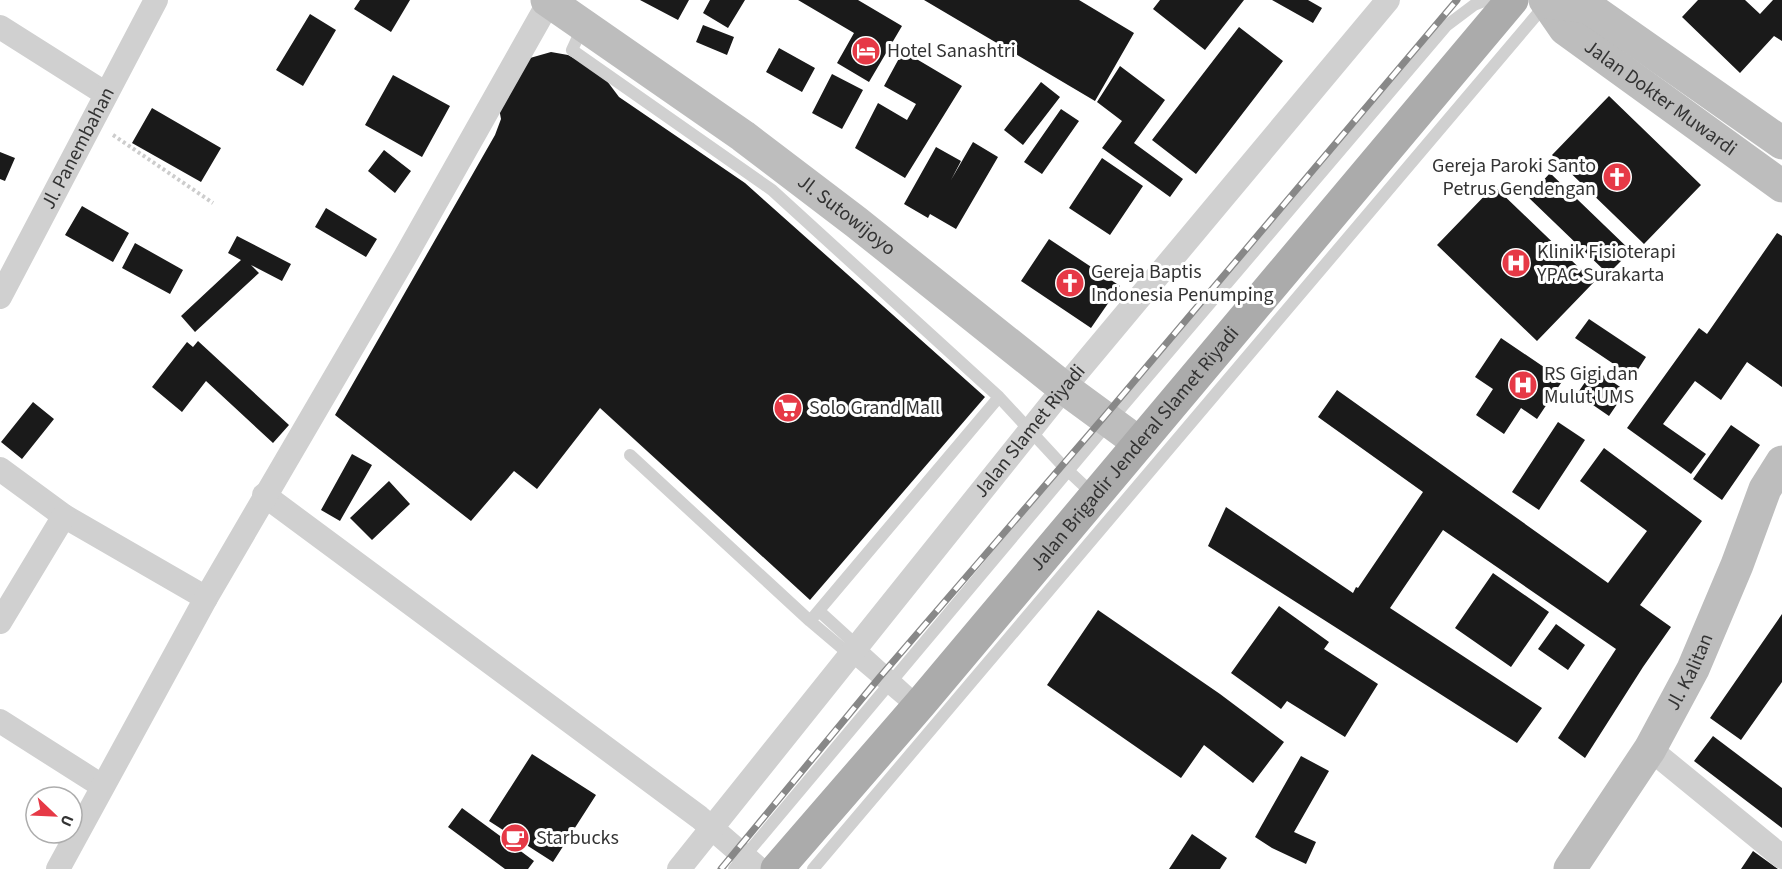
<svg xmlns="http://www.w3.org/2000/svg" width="1782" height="869" viewBox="0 0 1782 869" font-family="'Source Sans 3',sans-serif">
	<rect width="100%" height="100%" fill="#fff"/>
	<!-- building -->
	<path fill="#1a1a1a" d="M360 0H410L391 32 354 9Z
		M640 0H689L678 20Z
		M710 0H745L728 28 703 13Z
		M798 0H858L902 26 869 82 837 63 854 33Z
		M924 0H1079L1134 33 1095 101Z
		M1160 0H1244L1205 50 1153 9Z
		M1272 0H1308L1322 8 1313 23Z
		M1698 0H1745L1760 14 1773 0H1782V41L1774 36 1740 73 1682 17Z
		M310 14 336 30 303 86 276 70Z
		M703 25 734 37 727 55 696 42Z
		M1239 27 1283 61 1196 174 1152 140Z
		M779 48 815 68 802 92 766 72Z
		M903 51 962 86 905 178 855 148 878 103 907 120 916 104 884 86Z
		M551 52 568 55 585 64 607 81 619 97 745 183 985 397 810 600 600 408 537 489 514 471 471 521 335 415 495 135 501 119 498 103 530 58Z
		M1120 66 1165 100 1134 143 1183 179 1170 197 1102 148 1122 121 1097 102Z
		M832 74 863 90 842 129 812 113Z
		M393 75 450 106 422 157 365 125Z
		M1041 82 1060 97 1023 145 1004 130Z
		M1609 96 1701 185 1644 244 1552 155Z
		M152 108 221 148 201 182 132 143Z
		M1061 109 1079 121 1042 174 1024 162Z
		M973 142 998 157 956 229 930 214 928 218 904 204 936 147 961 161 951 180Z
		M384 150 411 171 395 193 368 171Z
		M0 152 15 158 5 181 0 179Z
		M1102 158 1143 186 1110 235 1069 208Z
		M1550 173 1631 251 1608 274 1528 197Z
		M1494 186 1594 282 1537 341 1437 245Z
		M82 206 129 233 113 262 65 235Z
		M326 208 377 239 366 257 315 227Z
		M1777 233 1782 236V387L1747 362 1721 400 1695 381 1663 424 1706 454 1691 474 1627 428 1699 328 1707 334Z
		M237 236 291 264 282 281 251 265 259 273 195 332 181 316 241 260 228 253Z
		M1049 239 1120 286 1091 328 1021 281Z
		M135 243 183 270 170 294 122 268Z
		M1589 319 1646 357 1633 377 1575 338Z
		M1501 338 1563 380 1537 419 1521 408 1504 434 1476 415 1493 389 1475 377Z
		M198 341 289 425 273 443 206 381 182 412 152 387 187 342 193 347Z
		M1594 369 1626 391 1609 416 1577 394Z
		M1337 390 1608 583 1647 531 1580 481 1604 448 1702 521 1640 605 1671 627 1643 667 1585 758 1558 738 1616 649 1443 530 1390 608 1542 708 1517 743 1208 546 1226 507 1353 593 1356 587 1358 588 1423 492 1318 417Z
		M33 402 54 419 22 459 1 442Z
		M1558 422 1585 440 1539 510 1512 492Z
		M1731 425 1760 445 1722 500 1693 479Z
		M352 454 372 465 340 521 321 510Z
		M389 481 410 504 372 540 350 518Z
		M1493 573 1549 612 1511 667 1455 628Z
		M1279 606 1329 642 1324 649 1378 684 1345 737 1287 701 1281 709 1231 673Z
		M1098 610 1220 694 1284 742 1253 783 1204 745 1181 778 1047 685Z
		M1782 614V682L1741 740 1710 718Z
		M1556 624 1585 645 1568 670 1538 649Z
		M1713 736 1782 788V828L1694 761Z
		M532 754 596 795 553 862 489 821Z
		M1301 756 1329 771 1294 832 1316 842 1306 864 1272 848 1255 837Z
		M462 808 534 861 528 869H505L448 827Z
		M1192 834 1227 858 1220 869H1169Z
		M1753 851 1778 869H1741Z"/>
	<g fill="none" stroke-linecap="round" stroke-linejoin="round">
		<!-- path -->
		<path stroke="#cdcdcd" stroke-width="4" stroke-dasharray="3 3" stroke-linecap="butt" d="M113 135 213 203"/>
		<!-- lane -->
		<path stroke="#d0d0d0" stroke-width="12" d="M583 26 572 50 772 190 999 397 1062 465 1094 495
			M630 455 810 621 915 710
			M819 611 920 703
			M810 621 999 397
			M734 869 1110 421 1446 26 1474 5 1487 0
			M813 869 1545 5"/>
		<!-- street -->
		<g stroke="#d0d0d0" stroke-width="24">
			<path d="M0 27 106 94"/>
			<path id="s1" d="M0 297 156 0"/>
			<path d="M0 469 64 516 206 598"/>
			<path d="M264 495 699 817 759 869"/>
			<path d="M0 622 64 516"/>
			<path d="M0 721 102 786"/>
			<path d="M1650 749 1782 857"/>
			<path d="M58 869 206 598 405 257 550 0"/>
			<path id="s2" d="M679 869 1064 388 1388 0"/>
		</g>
		<!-- secondary -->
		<g stroke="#bdbdbd" stroke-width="33">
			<path id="s3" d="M547 0 743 136 856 222 1064 388 1139 443"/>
			<path id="s4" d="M1545 0 1565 29 1782 186"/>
			<path d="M1547 2 1588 7 1782 143"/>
			<path id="s5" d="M1570 869 1650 749 1693 669 1737 565 1765 489 1782 462"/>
		</g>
		<!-- primary -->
		<path stroke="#ababab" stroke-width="33" id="s6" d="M777 869 921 703 1512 0"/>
		<!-- rail casing -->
		<g stroke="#888" stroke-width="7">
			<path id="rail" d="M721 869 879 678 1104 417 1457 0"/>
		</g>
		<!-- rail -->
		<use href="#rail" stroke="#fff" stroke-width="4.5" stroke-dasharray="14" stroke-linecap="butt"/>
	</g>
	<!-- icons -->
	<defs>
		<g id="hotel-disc" transform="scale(1.5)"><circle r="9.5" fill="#e63946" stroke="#fff"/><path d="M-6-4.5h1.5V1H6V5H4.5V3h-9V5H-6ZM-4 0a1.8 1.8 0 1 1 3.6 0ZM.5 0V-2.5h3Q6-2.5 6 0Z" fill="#fff"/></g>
		<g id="church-disc" transform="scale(1.5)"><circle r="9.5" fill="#e63946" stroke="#fff"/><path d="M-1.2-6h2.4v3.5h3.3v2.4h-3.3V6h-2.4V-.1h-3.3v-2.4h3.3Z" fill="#fff"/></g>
		<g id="hospital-disc" transform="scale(1.5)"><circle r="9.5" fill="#e63946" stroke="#fff"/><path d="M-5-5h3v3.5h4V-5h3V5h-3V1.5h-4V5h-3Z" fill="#fff"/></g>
		<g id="supermarket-disc" transform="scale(1.5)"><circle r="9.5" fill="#e63946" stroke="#fff"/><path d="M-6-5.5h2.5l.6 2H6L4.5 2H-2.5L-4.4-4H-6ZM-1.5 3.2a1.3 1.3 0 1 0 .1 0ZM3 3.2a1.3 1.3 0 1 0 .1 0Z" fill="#fff"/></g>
		<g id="cafe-disc" transform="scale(1.5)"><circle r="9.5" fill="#e63946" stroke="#fff"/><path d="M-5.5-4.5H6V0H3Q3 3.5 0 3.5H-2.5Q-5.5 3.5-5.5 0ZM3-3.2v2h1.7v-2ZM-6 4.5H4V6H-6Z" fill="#fff"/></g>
	</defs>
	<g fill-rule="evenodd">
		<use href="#hotel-disc" x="866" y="51"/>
		<use href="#church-disc" x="1617" y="177"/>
		<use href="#hospital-disc" x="1516" y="263"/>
		<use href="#church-disc" x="1070" y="283"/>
		<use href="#hospital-disc" x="1523" y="385"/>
		<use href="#supermarket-disc" x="788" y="408"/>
		<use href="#cafe-disc" x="515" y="838"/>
	</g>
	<g text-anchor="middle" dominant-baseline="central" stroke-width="6" stroke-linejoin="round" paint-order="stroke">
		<!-- poi labels -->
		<g font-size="20" fill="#333" stroke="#fff" text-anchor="start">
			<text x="887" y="51">Hotel Sanashtri</text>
			<text x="1596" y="166" text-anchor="end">Gereja Paroki Santo<tspan x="1596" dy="23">Petrus Gendengan</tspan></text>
			<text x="1537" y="252">Klinik Fisioterapi<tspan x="1537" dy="23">YPAC Surakarta</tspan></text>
			<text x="1091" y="272">Gereja Baptis<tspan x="1091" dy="23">Indonesia Penumping</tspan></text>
			<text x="1544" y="374">RS Gigi dan<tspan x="1544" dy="23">Mulut UMS</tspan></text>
			<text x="809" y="408">Solo Grand Mall</text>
			<text x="536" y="838">Starbucks</text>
		</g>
		<!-- street labels -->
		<g font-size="20" fill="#333" stroke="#fff">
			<text stroke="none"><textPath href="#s4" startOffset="153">Jalan Dokter Muwardi</textPath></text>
			<text stroke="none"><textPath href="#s1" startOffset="168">Jl. Panembahan</textPath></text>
			<text stroke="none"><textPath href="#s3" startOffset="369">Jl. Sutowijoyo</textPath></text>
			<text stroke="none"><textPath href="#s2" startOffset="561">Jalan Slamet Riyadi</textPath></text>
			<text stroke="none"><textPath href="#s6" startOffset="552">Jalan Brigadir Jenderal Slamet Riyadi</textPath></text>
			<text stroke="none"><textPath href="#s5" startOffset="231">Jl. Kalitan</textPath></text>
		</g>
	</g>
	<!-- north arrow -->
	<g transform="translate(54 815) rotate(113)"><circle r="28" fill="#ffffff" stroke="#adadad" stroke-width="1.5"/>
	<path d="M0-4.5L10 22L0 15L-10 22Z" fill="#e63946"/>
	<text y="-9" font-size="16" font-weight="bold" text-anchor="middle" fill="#333333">U</text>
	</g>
</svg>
